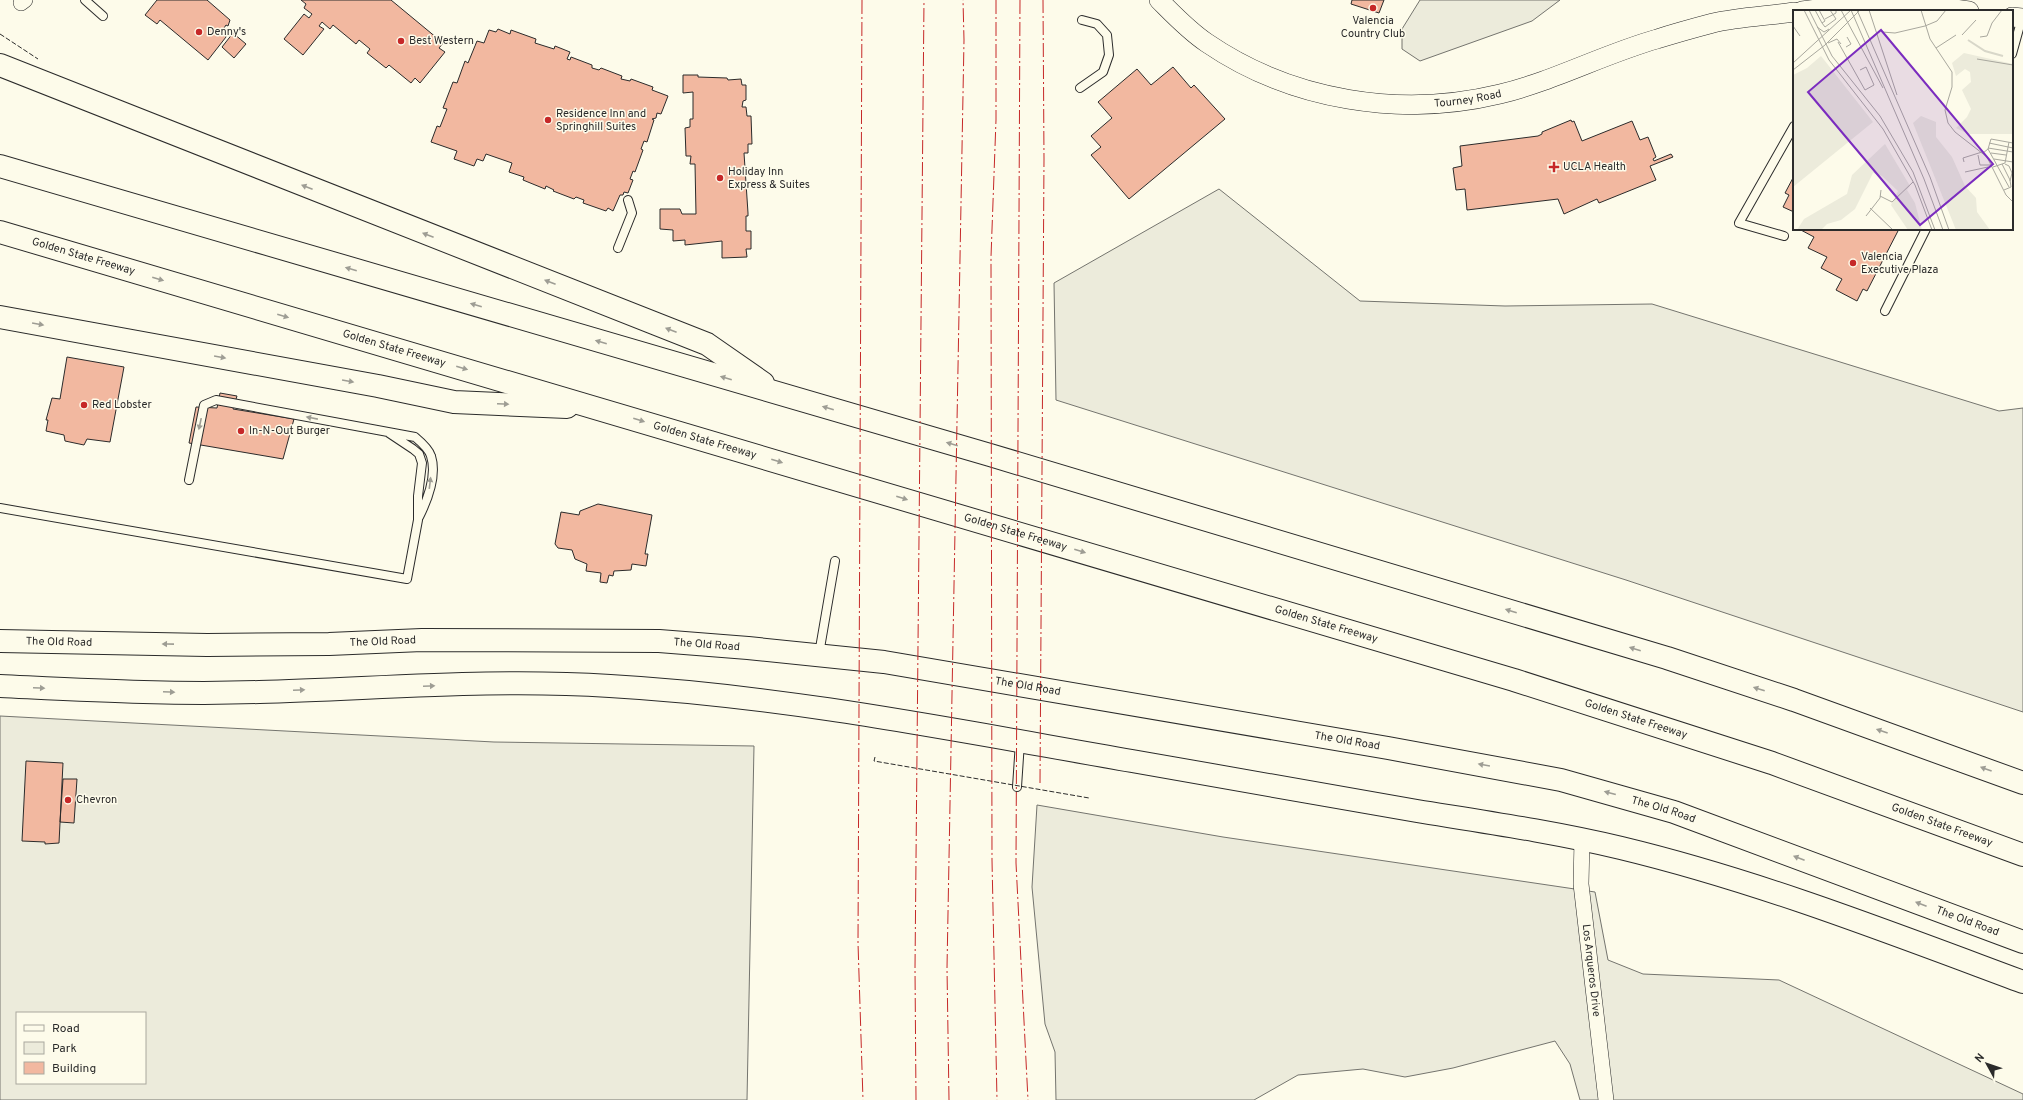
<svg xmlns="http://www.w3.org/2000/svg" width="2023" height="1100" viewBox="0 0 2023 1100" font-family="Overpass,sans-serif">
	<rect width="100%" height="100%" fill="#fdfbea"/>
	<!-- green -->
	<path fill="#ecebdb" stroke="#74746e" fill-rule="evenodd" d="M1420 0H1560L1532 21 1420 61 1402 49V29Z
		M1219 189 1360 301 1505 306 1652 304 1999 411 2023 408V712L1626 580 1056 400 1054 283Z
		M0 716 494 742 754 746 747 1100H0ZM17 1013H145V1083H17Z
		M1037 805 1223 837 1595 892 1608 960 1643 974 1779 980 2023 1094V1100H1580L1570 1064 1555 1041 1453 1068 1405 1077 1363 1069 1298 1075 1254 1100H1056L1055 1052 1045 1024 1032 887Z"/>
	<!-- building -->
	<path fill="#f2b8a0" stroke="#2b2b2b" d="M157 0H207L230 20 228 26 226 25 224 28 226 37 208 60 160 20 157 24 145 15Z
		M301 0H391L443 43 439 48 445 52 420 83 415 78 411 83 389 65 386 68 367 53 370 49 359 40 356 44 333 25 330 29 322 22 319 26 324 29 303 55 284 39 304 14 309 18 312 14 304 8 306 4Z
		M1352 0H1384L1379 13 1351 4Z
		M498 29 510 34 511 30 536 39 535 43 554 49 555 46 570 52 567 59 570 60 571 57 592 65V68L599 70 601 68 622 76 621 79 630 81 631 79 653 87 652 90 668 96 661 114 657 113 656 118 652 119 654 120 647 142 644 141 641 149 643 150 635 172 633 171 630 179 633 180 628 193 624 192 623 195H620L613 211 608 208 606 211 583 203 584 200 576 197 574 199 553 191 554 190 546 186 545 189 523 180 524 177 509 172 512 163 486 154 483 161 477 159 474 166 454 159 457 151 431 142 437 126 440 127 447 109 443 108 453 82 457 83 465 61 468 63 477 41 484 43 489 30 496 32Z
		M233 33 246 44 234 58 222 47Z
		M1173 67 1191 88 1194 85 1225 119 1129 199 1091 155 1101 147 1091 136 1112 118 1098 102 1137 69 1151 85Z
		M683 75H698V77L727 78 728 80 741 79 742 85H746V100L743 101 742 107H746L747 116H751L752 144H748V153H744L748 213V216H746V231H751V249H746L747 257 722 258V241L685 245V240L673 241V230L660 229V209H680L682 214H696L695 164H690L691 156H686L685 128 690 127V119H693V92L683 93Z
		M1571 120 1572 122 1574 121 1582 141 1632 121 1640 140 1648 137 1656 157 1653 159 1654 161 1671 154 1673 157 1650 166 1656 180 1599 203 1597 199 1564 214 1558 199 1467 210 1465 189 1456 190 1453 168 1462 166 1460 146 1538 136 1542 134V132Z
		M1794 176V212L1783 207 1789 195 1785 193Z
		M1799 229H1899L1867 291 1863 289 1857 301 1836 290 1842 279 1821 268 1827 257 1808 248 1814 237Z
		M67 357 124 367 110 442 87 439 84 445 65 441 64 435 46 431 48 420H46L52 398 60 399Z
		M220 393 237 396 233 409 294 419 283 459 189 443 196 407 217 408Z
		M598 504 652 515 645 554H648L646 566 632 564 631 570 614 571 613 576 609 575 607 583 600 582 601 573 586 571 587 564 575 559 572 550 558 548 555 544 561 512 579 515 580 511Z
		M26 761 63 763 59 843 45 844V842L22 841Z
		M63 779H77L74 823 60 822Z"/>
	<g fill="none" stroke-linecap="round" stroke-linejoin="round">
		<!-- service casing -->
		<g stroke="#2b2b2b" stroke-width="10">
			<path id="service" d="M85 0 103 16
				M2012 54 2022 18
				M1080 88 1103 72 1109 55 1107 35 1097 24 1082 20
				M1784 236 1739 223 1794 126
				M618 248 632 213 628 200
				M1885 311 1926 229
				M189 480 204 405 216 400 415 437C421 442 429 449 431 456 437 475 427 501 419 517
				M0 508 407 579 418 520V496L422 463 419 454 413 449 389 433
				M819 654 835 561
				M1017 787 1020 742"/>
		</g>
		<!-- minor casing -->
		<g stroke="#2b2b2b" stroke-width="16">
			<g id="minor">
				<path d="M21 3 25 0"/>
				<path id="s1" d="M1582 840 1581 884 1606 1100"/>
			</g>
		</g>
		<!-- tertiary casing -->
		<g stroke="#2b2b2b" stroke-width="20">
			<g id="tertiary">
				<path id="s2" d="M1159 0C1174 15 1189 31 1207 43 1292 101 1401 118 1500 94 1554 81 1604 54 1657 39 1676 33 1694 28 1713 23 1739 17 1767 16 1794 12"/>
				<path d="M1802 11 1846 5 1913 3 1969 11"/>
				<path d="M2012 17 2023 18"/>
			</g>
		</g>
		<!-- primary casing -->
		<g stroke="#2b2b2b" stroke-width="24">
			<g id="primary">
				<path id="s3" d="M0 641 207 645 329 644 422 640 659 641 748 648 884 662 1388 748 1561 780 1674 812 2023 942"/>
				<path d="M0 686C86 690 173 695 259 692 375 689 493 678 610 686 786 696 959 731 1132 761 1227 778 1322 795 1417 811 1485 822 1554 832 1621 848 1758 881 1891 933 2023 982"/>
			</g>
		</g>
		<!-- motorway casing -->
		<g stroke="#2b2b2b" stroke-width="24">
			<g id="motorway">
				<path d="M0 65 707 344 763 383"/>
				<path d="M0 166 990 455 1667 658 1794 700 2023 783"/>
				<path id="s4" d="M0 232 1514 680 1772 763 2023 855"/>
				<path d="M0 317 378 386 454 402 567 407"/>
			</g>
		</g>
		<!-- service -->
		<use href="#service" stroke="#fdfbea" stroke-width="8"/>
		<!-- minor -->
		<use href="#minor" stroke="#fdfbea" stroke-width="15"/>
		<!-- tertiary -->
		<use href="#tertiary" stroke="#fdfbea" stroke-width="19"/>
		<!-- primary -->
		<use href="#primary" stroke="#fdfbea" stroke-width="22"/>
		<!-- motorway -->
		<use href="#motorway" stroke="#fdfbea" stroke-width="22"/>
		<!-- fence -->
		<path stroke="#2b2b2b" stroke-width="1" stroke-dasharray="5 2" stroke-linecap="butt" d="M0 34 38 59
			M875 757 874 761 1089 798"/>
		<!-- power -->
		<path stroke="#c62828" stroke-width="1" stroke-dasharray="14 3 2 3" stroke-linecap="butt" d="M862 0 858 943 863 1100
			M996 0V120L991 257 992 860 997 1100
			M1020 0 1016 863 1028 1100
			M1040 783 1044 159 1043 0
			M916 1100 915 968 924 0
			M949 1100 947 968 964 40 963 0"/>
	</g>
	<!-- one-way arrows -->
	<defs><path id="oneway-solid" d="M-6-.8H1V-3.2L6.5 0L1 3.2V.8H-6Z"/></defs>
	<g fill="#9e9d94">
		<use href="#oneway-solid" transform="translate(307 187) rotate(-159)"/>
		<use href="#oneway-solid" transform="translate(428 235) rotate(-159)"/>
		<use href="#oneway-solid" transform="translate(351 269) rotate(-164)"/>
		<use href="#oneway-solid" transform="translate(158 279) rotate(16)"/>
		<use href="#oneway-solid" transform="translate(550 282) rotate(-159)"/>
		<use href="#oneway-solid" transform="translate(476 305) rotate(-164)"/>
		<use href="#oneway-solid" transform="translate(283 316) rotate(16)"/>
		<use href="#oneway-solid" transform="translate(38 324) rotate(10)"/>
		<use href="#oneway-solid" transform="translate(671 330) rotate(-159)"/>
		<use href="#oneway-solid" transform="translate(601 342) rotate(-164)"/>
		<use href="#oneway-solid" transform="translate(220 357) rotate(10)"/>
		<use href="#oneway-solid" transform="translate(462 368) rotate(16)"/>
		<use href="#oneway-solid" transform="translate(726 378) rotate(-164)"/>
		<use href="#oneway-solid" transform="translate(348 381) rotate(10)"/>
		<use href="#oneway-solid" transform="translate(503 404) rotate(3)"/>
		<use href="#oneway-solid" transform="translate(828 408) rotate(-164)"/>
		<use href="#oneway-solid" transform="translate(312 418) rotate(-169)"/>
		<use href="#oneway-solid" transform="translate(639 420) rotate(17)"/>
		<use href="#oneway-solid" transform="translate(200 424) rotate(102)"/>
		<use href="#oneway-solid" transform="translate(952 444) rotate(-164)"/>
		<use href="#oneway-solid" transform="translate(777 461) rotate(17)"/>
		<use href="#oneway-solid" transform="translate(430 483) rotate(-83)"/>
		<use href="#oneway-solid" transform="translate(902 498) rotate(17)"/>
		<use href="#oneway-solid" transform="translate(1080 551) rotate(17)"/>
		<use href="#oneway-solid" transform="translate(1511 611) rotate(-163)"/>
		<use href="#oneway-solid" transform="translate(168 644) rotate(-179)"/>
		<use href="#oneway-solid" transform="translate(1635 649) rotate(-163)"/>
		<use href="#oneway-solid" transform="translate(429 686) rotate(-2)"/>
		<use href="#oneway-solid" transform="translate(39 688) rotate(2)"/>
		<use href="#oneway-solid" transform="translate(1759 689) rotate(-162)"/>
		<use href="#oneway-solid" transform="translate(299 690) rotate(-3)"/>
		<use href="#oneway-solid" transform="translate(169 692) rotate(2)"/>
		<use href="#oneway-solid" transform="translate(1882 731) rotate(-161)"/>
		<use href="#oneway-solid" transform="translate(1484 765) rotate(-170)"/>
		<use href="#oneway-solid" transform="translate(1986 769) rotate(-160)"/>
		<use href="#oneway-solid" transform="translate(1610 793) rotate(-165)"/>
		<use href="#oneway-solid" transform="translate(1799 858) rotate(-159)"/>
		<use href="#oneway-solid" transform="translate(1921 904) rotate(-159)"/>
	</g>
	<!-- markers -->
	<g fill="#c62828" stroke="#fdfbea" stroke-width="1.5">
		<circle cx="1373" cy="8" r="4"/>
		<circle cx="199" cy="32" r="4"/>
		<circle cx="401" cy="41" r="4"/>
		<circle cx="548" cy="120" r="4"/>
		<path d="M1552 161h4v4h4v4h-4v4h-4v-4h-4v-4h4z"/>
		<circle cx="720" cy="178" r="4"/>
		<circle cx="1853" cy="263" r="4"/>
		<circle cx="84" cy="405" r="4"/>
		<circle cx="241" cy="431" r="4"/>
		<circle cx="68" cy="800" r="4"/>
	</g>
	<g text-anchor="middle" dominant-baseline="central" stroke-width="3" stroke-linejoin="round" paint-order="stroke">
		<!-- poi labels -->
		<g font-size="11" fill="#2b2b2b" stroke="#fdfbea" text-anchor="start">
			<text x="1373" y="21" text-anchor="middle">Valencia<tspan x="1373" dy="13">Country Club</tspan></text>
			<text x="207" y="32">Denny's</text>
			<text x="409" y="41">Best Western</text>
			<text x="556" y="114">Residence Inn and<tspan x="556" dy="13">Springhill Suites</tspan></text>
			<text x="1563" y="167">UCLA Health</text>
			<text x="728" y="172">Holiday Inn<tspan x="728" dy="13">Express &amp; Suites</tspan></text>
			<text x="1861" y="257">Valencia<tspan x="1861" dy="13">Executive Plaza</tspan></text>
			<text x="92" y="405">Red Lobster</text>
			<text x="249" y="431">In-N-Out Burger</text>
			<text x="76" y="800">Chevron</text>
		</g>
		<!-- street labels -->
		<g font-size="11" fill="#2b2b2b" stroke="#fdfbea">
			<text stroke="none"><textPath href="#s2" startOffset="338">Tourney Road</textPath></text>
			<text stroke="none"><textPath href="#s4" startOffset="87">Golden State Freeway</textPath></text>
			<text stroke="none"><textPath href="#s4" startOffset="411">Golden State Freeway</textPath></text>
			<text stroke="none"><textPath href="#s4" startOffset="735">Golden State Freeway</textPath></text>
			<text stroke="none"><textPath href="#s4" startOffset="1059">Golden State Freeway</textPath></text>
			<text stroke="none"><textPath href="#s4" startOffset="1383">Golden State Freeway</textPath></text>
			<text stroke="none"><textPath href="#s3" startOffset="59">The Old Road</textPath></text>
			<text stroke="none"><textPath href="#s3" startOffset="383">The Old Road</textPath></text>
			<text stroke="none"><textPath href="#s3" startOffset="707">The Old Road</textPath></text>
			<text stroke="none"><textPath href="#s3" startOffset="1031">The Old Road</textPath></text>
			<text stroke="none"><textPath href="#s4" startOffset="1707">Golden State Freeway</textPath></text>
			<text stroke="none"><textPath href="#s3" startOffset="1355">The Old Road</textPath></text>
			<text stroke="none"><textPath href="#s3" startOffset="1679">The Old Road</textPath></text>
			<text stroke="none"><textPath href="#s4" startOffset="2031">Golden State Freeway</textPath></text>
			<text stroke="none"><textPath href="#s3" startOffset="2003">The Old Road</textPath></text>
			<text stroke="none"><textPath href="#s1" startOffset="131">Los Arqueros Drive</textPath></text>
		</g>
	</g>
	<!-- overview -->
	<g transform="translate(1793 10)">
		<rect width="220" height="220" fill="#fdfbea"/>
		<path d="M171 43 220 54V124H175L163 118 174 107 178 99 169 80 178 72 177 62 172 59 163 66 159 53ZM28 46 80 112 0 177V65L14 58ZM128 106 143 112V127L159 147 172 176 183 188 184 202 197 220H163L120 113ZM92 134 117 176 114 180 122 193 129 220H115L98 195 105 181 89 166 80 163 62 199 48 210 34 214 28 220H4L11 209 54 184 59 165Z" fill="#ecebdb"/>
		<path fill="none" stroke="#d8d7c9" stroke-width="2" d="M175 30 192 41 210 46"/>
		<path fill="none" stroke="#a9a89e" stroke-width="1" d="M11 0 36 50 90 119 122 175 139 220M16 0 39 46 87 106 120 162 142 220M22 0 29 13 32 11 26 0M48 0 90 78M58 0 131 169 150 220M64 0 137 167 156 220M76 0 104 85M128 0 137 29 159 62V77L152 100 155 113 162 122 194 147 213 185 220 192M32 9 43 3V0M29 13 32 17 43 9 37 0M0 16 7 26M24 17 31 22 36 19M89 22 102 23 132 16 144 11 153 0M169 25 183 10M187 27 194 26 199 13 209 0M45 32 72 80 81 75 73 57 67 60M35 33 44 29 48 34M53 37 58 34 54 27M143 38 163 25M184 49 220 55M0 53 58 0M0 60 32 35 67 0M196 133 220 138M195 138 220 142M195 139 198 129 220 133M190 143 195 139 216 177M198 143 213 145M185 145 187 155H199M201 149 220 152M171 152 170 148 189 142M209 154 212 153 216 132M212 154 216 156 219 163 217 171M200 157 209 154 217 170 218 177 211 180M172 162 195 157M87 186 99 192 120 172M77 198 100 220M73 206 87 188 88 180"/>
		<path fill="#7b2cbf" fill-opacity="0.15" stroke="#7b2cbf" stroke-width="2" d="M88 20 200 154 127 215 15 82Z"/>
		<rect width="220" height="220" fill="none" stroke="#2b2b2b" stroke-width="2"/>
	</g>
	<!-- legend -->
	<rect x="16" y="1012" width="130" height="72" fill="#fdfbea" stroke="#a9a89e"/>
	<rect x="24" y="1025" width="20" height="6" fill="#fdfbea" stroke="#a9a89e"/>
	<text x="52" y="1032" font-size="12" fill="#2b2b2b">Road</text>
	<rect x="24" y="1042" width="20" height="12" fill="#ecebdb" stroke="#a9a89e"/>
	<text x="52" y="1052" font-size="12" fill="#2b2b2b">Park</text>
	<rect x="24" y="1062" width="20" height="12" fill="#f2b8a0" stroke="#a9a89e"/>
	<text x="52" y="1072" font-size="12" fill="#2b2b2b">Building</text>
	<!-- north arrow -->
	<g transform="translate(1987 1064) rotate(310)" stroke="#fdfbea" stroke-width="3" paint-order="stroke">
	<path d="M0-3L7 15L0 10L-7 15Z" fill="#2b2b2b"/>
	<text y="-6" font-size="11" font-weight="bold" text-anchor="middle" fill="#2b2b2b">N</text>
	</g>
</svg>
